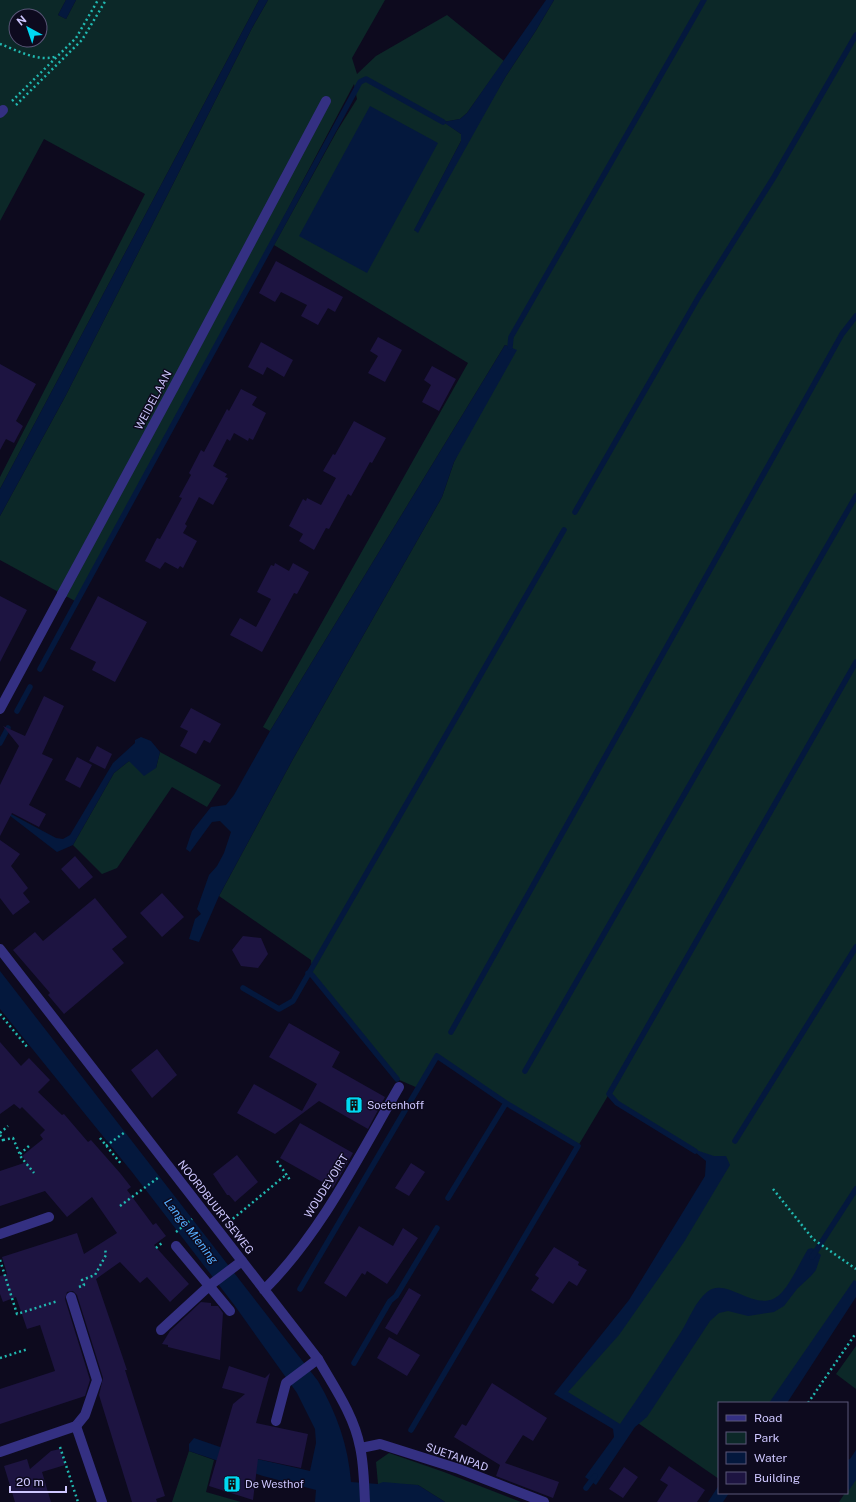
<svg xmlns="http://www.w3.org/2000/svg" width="856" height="1502" viewBox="0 0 856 1502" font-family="'Public Sans',sans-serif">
	<rect width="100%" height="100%" fill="#0d0a1e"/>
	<!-- green -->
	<path fill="#0c2828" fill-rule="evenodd" d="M0 0H66L58 15 66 19 76 0H259L0 489V477L145 194 44 139 0 221ZM16 16H40V40H16Z
		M268 0H385L352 58 357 74 376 56 447 15 504 61 467 113 460 119 444 122 461 134V141L414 231 506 76 535 32 554 0H856V1288L776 1403H719V1479L635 1421 624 1432 562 1392 612 1336 719 1166 617 1103 609 1094 578 1146 506 1103 437 1057 418 1088 397 1079 312 975 311 960 219 896 293 759 442 497 454 462 510 347 505 345 270 731 263 727 468 363 274 245 337 131 357 99 354 84 270 243 75 601 0 560V516L66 395 252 28Z
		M160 752 221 785 207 807 172 787 117 868 102 874 73 845 114 773 129 761 156 768Z
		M856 1346V1389L836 1374Z
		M189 1451 214 1460 206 1492 241 1502H172Z
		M389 1453 444 1472 521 1502H445L418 1485 378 1484 376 1462Z
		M856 1476V1502H839L845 1493H847V1490Z"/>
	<!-- water -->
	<path fill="#04183d" d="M66 0H76L66 19 58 15Z
		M259 0H268L252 28 66 395 0 516V489Z
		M546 0H554L535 32 506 76 418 233 414 230 461 141V134L443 122 460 119 467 113Z
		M370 106 438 143 367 273 299 236Z
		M505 345 517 350 454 462 442 497 293 759 219 896 199 942 189 939 195 919 201 914 197 909 209 875 217 866 224 853 231 832 220 821 212 822 190 852 186 849 192 831 211 807 226 805 234 795 270 731Z
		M141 737 151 741 160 752 156 768 144 776 129 761 114 773 73 845 57 852 9 815 11 814 56 838 63 839 70 835 113 763 135 743V740Z
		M0 971 318 1381C337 1414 348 1445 351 1482L378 1484 383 1482 418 1485 445 1502H315L316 1490 263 1476 189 1451V1444L194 1438 249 1457 310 1471 316 1443 315 1429 297 1393 235 1306 132 1172 0 1009Z
		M690 1148 714 1156H726L730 1165 684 1242 619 1335 568 1392 620 1424C641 1394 661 1363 681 1332 689 1319 695 1302 707 1292 728 1274 759 1320 783 1291 793 1279 800 1262 808 1249L812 1248 821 1255 816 1270 811 1276 797 1289 784 1306 774 1312 748 1316 728 1311 719 1313 710 1321 647 1417 635 1427 596 1485 585 1477 614 1437 613 1429 554 1394 629 1300 705 1176 706 1161Z
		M854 1280 856 1281V1297L787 1403H769Z
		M856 1450V1480L847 1493V1460L850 1459Z
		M719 1485V1493H729L723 1502H708Z"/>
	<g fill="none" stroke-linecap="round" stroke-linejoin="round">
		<!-- stream -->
		<path stroke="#04183d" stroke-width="5.5" d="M510 347 511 337 704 0
			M575 512 698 298 774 177 856 35
			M40 669 360 82 366 79 443 122
			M17 711 30 687
			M0 743 8 728
			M308 973 312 975 397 1079
			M243 988 279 1009 293 1001 564 530
			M451 1032 842 334 856 316
			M525 1071 856 496
			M735 1141 856 947
			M695 1151 617 1103 609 1094 856 662
			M448 1198 506 1103
			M812 1257 856 1189
			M300 1289 437 1056 506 1103 578 1146 411 1430
			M354 1363 390 1301 396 1296 437 1228
			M586 1488 595 1476"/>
	</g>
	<!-- building -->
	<path fill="#1d1441" d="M276 261 343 297 335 312 328 308 318 325 301 316 307 305 281 292 275 302 259 293Z
		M378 337 402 350 385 382 368 373 378 356 370 351Z
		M261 342 293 360 284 377 267 367 263 375 248 367Z
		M0 364 36 384 16 421 23 426 14 443 6 439 0 450Z
		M432 366 456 379 439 411 422 402 431 385 424 380Z
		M241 389 257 397 252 405 266 413 253 440 249 438 248 441 234 433 230 441 227 439 213 466 227 474 225 477 228 478 213 505 199 497 185 524 187 526 183 533 197 541 183 568 180 566 178 569 165 562 160 569 145 561 157 538 160 539 182 498 179 497 191 475 189 473 201 450 204 452 227 409 229 411Z
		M354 421 386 438 372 463 370 462 351 496 348 494 329 529 326 528 314 550 299 541 303 534 289 526 303 499 306 501 307 498 321 505 336 478 323 471 333 454 335 455Z
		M275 563 289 571 293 563 309 572 297 594 294 593 262 652 230 635 240 618 256 627 271 599 257 592 271 565 274 566Z
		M0 596 27 610 0 662Z
		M98 596 147 622 115 682 92 670 96 662 70 649Z
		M44 696 64 706 42 754 53 759 29 805 46 814 39 827 12 813 0 836V785L19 746 3 726 25 736Z
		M191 708 221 724 210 743 204 740 196 754 180 746 188 731 180 727Z
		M97 746 112 754 105 769 89 761Z
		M77 757 92 765 80 788 65 780Z
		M0 840 20 854 11 866 28 888 23 893 30 902 13 915 0 898Z
		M75 856 93 877 79 889 61 869Z
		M162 893 184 917 162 937 140 913Z
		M95 898 127 937 112 949 124 963 64 1014 48 995 50 993 13 950 35 932 43 941Z
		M243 936 261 938 268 954 258 968 241 966 232 950Z
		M289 1023 340 1052 332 1067 385 1097 368 1129 319 1101 275 1134 237 1113 254 1084 302 1111 317 1084 269 1057Z
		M0 1042 21 1066 29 1058 50 1080 38 1092 62 1115 64 1114 88 1142 91 1140 120 1173 131 1187 127 1190 153 1225 156 1223 166 1236 154 1245 189 1284 170 1302 147 1277 140 1283 120 1262 96 1279 127 1370H125L165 1496 156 1499 157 1502H132L99 1395 103 1378 77 1295 73 1291 67 1292 65 1299 90 1380 85 1396 0 1424V1389L55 1371 40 1325 27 1329 16 1297 3 1302 0 1294V1276L7 1274 2 1257 77 1233 84 1254 117 1233 92 1197 67 1217 45 1191 0 1206V1171L27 1162 22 1156 43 1139 40 1135 45 1130 22 1107 20 1109 14 1104 0 1114Z
		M157 1049 177 1075 152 1098 131 1070Z
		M300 1123 353 1153 333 1188 280 1158Z
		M237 1155 258 1182 235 1202 229 1195H227L213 1174Z
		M411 1163 425 1172 409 1196 395 1188Z
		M359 1226 393 1246 403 1228 418 1238 387 1284 367 1271 365 1275 362 1273 346 1297 324 1283Z
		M554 1247 579 1262 578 1265 587 1270 577 1286 569 1281 553 1304 531 1290 539 1278 535 1275Z
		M409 1288 421 1295 397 1335 385 1328Z
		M201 1302 211 1303V1306H218L223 1313 220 1360 168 1347V1345L162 1344 170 1331Z
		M389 1337 420 1355 407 1376 377 1358Z
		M229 1366 265 1378 270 1373 256 1423 308 1434 301 1468 258 1459 253 1500 209 1486 233 1404 245 1394 222 1388Z
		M492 1383 547 1418 533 1441 523 1435 505 1463 559 1482 553 1498 496 1476 500 1465 454 1437 462 1424 466 1426Z
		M60 1449 65 1465 42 1472 51 1502H15L4 1466 27 1459 30 1469 51 1451Z
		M669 1466 705 1490 697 1502H657L668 1485 660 1480Z
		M624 1467 638 1477 623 1498 609 1489Z"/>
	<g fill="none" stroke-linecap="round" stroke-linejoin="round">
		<!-- path -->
		<path stroke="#21b9b1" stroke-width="2.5" stroke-dasharray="2 3" stroke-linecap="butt" d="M0 44C17 50 39 63 57 56
			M12 101 76 38 98 0
			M16 105 82 40 106 0
			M0 1014 28 1048
			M0 1133 8 1126
			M0 1135 3 1140 0 1141
			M100 1138 122 1165
			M3 1140 13 1138 21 1157 34 1173
			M106 1146 125 1132
			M20 1154 30 1145
			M277 1161 290 1180
			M773 1189 813 1239 856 1269
			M120 1206 159 1177
			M229 1222 287 1174
			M176 1232 192 1219
			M156 1248 162 1243
			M0 1260 17 1314 58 1301
			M79 1287 84 1285 82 1280 95 1275 106 1255 105 1248
			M0 1358 28 1349
			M808 1403 856 1333
			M60 1447 78 1502"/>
		<!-- service -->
		<path stroke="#343082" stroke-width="10" d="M62 594 175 385 326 101
			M176 1246 230 1311
			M71 1297 97 1380 85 1415 76 1426
			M161 1330 209 1286 242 1261
			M276 1421 286 1383 318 1359"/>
		<!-- minor -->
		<path stroke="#343082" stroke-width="10" d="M0 113 3 110
			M0 709 62 594
			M0 949 318 1359C334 1387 354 1415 360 1447 364 1465 364 1484 365 1502
			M0 1234 49 1217
			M264 1290C321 1233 359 1156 399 1087
			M361 1448 380 1444 459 1469 544 1502
			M0 1452 76 1426 102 1502"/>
	</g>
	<!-- icons -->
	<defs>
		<g id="building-square" transform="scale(0.9)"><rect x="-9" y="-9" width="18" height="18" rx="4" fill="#00d8f2" stroke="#0d0a1e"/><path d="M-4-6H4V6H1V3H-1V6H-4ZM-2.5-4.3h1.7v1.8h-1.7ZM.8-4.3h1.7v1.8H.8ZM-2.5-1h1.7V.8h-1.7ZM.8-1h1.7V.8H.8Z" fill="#111"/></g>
	</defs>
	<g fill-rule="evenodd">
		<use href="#building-square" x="354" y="1105"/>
		<use href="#building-square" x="232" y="1484"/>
	</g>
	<g text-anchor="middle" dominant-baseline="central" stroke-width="3" stroke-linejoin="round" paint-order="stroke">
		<!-- street labels -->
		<g font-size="11" fill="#cec7ff" stroke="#0d0a1e">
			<text transform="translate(153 400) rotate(-62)">WEIDELAAN</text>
			<text transform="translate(326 1186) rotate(-58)">WOUDEVOIRT</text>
			<text transform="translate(216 1207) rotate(52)">NOORDBUURTSEWEG</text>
			<text transform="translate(457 1457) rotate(19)">SUETANPAD</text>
		</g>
		<!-- poi labels -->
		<g font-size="11" fill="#cec7ff" stroke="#0d0a1e" text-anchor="start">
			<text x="367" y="1105">Soetenhoff</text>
			<text x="245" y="1484">De Westhof</text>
		</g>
		<!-- water labels -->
		<g font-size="12" font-style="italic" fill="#55afff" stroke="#0d0a1e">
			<text transform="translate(191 1231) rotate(52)">Lange Miening</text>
		</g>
	</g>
	<!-- legend -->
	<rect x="718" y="1402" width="130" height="92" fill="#0d0a1e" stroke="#5a5678"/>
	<rect x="726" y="1415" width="20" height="6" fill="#343082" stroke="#5a5678"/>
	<text x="754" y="1422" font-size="12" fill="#cec7ff">Road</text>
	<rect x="726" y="1432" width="20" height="12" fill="#0c2828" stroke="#5a5678"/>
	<text x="754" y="1442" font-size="12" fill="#cec7ff">Park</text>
	<rect x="726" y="1452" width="20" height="12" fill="#04183d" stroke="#5a5678"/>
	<text x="754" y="1462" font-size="12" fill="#cec7ff">Water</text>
	<rect x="726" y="1472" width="20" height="12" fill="#1d1441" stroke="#5a5678"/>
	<text x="754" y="1482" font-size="12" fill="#cec7ff">Building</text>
	<!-- north arrow -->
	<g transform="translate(28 28) rotate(320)"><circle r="19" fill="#0d0a1e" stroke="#5a5678"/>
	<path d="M0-3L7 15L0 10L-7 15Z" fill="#00d8f2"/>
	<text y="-6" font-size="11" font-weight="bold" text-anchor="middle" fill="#cec7ff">N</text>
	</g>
	<!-- scale -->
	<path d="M10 1486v6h56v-6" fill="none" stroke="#cec7ff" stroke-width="2"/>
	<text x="16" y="1486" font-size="12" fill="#cec7ff" stroke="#0d0a1e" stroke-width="3" paint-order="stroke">20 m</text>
</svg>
